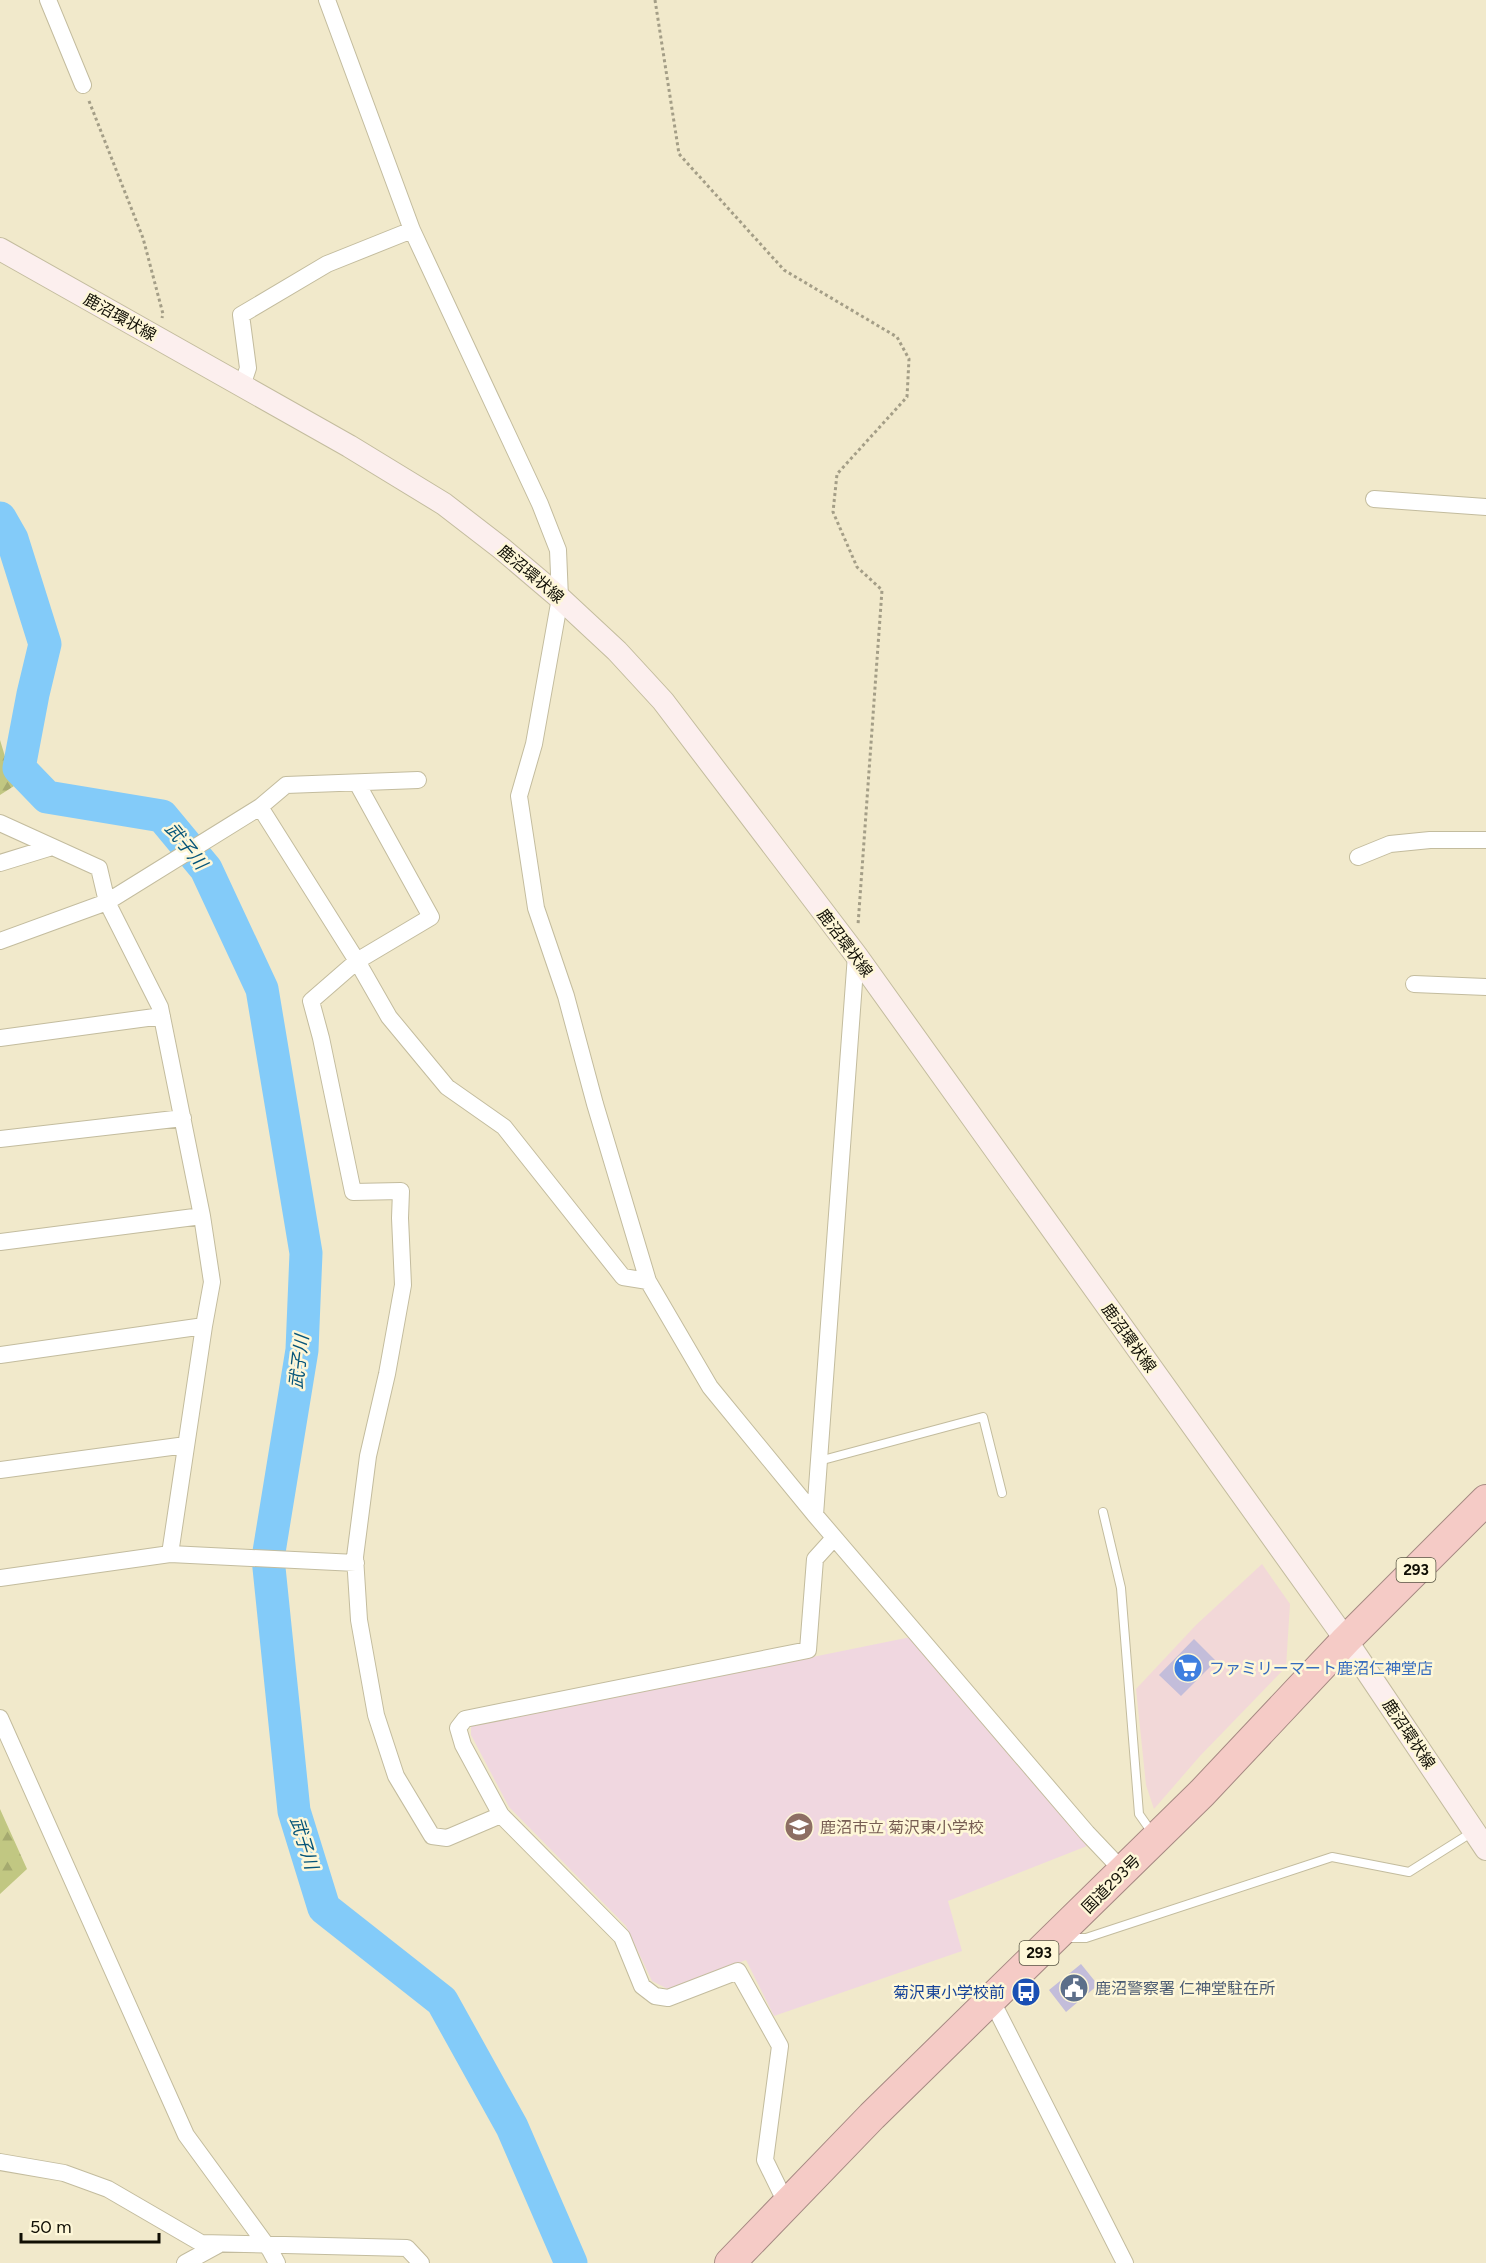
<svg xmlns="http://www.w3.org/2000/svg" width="1486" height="2263" viewBox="0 0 1486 2263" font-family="Figtree,'Noto Sans JP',sans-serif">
	<defs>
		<pattern id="forest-firs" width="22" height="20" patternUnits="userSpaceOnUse" patternTransform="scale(1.5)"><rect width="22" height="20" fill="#c1c782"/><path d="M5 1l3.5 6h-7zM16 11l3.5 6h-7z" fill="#a5aa6f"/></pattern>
	</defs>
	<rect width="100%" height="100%" fill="#f1e9cb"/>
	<!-- commercial -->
	<path fill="#f2d8d8" d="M1262 1564 1290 1604 1286 1667 1200 1756 1154 1809 1146 1785 1136 1689 1196 1625Z"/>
	<!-- education -->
	<path fill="#f0d7e0" d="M911 1637 1087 1846 948 1901 962 1951 774 2016 746 1960 668 1989 652 1981 626 1926 509 1807 471 1735V1726Z"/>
	<!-- forest -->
	<path fill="url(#forest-firs)" d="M0 740 14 786 0 795Z
		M0 1809 27 1869 0 1894Z"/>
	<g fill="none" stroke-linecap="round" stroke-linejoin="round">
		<!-- river -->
		<path stroke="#83cbf9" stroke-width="33" d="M0 518 12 539 45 644 33 694 19 768 47 797 162 816 206 869 262 989 306 1253 302 1350 268 1558 294 1811 324 1908 442 2001 512 2127 571 2263"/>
	</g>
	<!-- building -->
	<path fill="#c3bdda" d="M1194 1639 1216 1661 1181 1696 1159 1675Z
		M1081 1964 1098 1985 1066 2012 1049 1990Z"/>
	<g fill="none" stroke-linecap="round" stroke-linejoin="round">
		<!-- lane casing -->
		<g stroke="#c3bc9e" stroke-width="10">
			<path id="lane" d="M819 1461 983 1417 1002 1493
				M1103 1512 1121 1588 1139 1814 1153 1834
				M1066 1938H1086L1332 1857 1409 1872 1474 1831"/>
		</g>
		<!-- street casing -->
		<g stroke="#c3bc9e" stroke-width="18">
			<path id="street" d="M48 0 83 85
				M327 0 412 230 540 504 558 550 560 598 534 744 519 796 536 908 566 996 595 1104 648 1281 710 1387 815 1515 1087 1833 1124 1872
				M242 386 248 368 241 315 327 264 412 230
				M1374 499 1486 507
				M357 783 431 917 357 961 311 1001 321 1038 353 1192 401 1191 400 1218 403 1285 387 1374 368 1456 355 1557 359 1620 376 1715 396 1776 432 1836 447 1838 501 1815
				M260 807 357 961 389 1017 447 1087 504 1127 623 1277 648 1281
				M0 823 99 868 107 902 160 1007 202 1216
				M1358 857 1390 844 1430 840H1486
				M0 863 52 847
				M0 941 107 902 260 807 286 785 418 780
				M1414 984 1486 987
				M0 1038 162 1016
				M0 1139 183 1118
				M0 1242 202 1216 212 1282 204 1326 170 1554
				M0 1355 204 1326
				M0 1470 186 1445
				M815 1515 856 955
				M0 1578 170 1554 356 1563
				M0 1718 186 2135 270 2250 277 2263
				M991 1999 1125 2263
				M0 2162 64 2173 108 2189 201 2243 407 2248 421 2263
				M787 2205 765 2160 780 2046 738 1971 668 1998 655 1996 642 1986 622 1937 501 1815 463 1745 458 1728 465 1719 808 1650 815 1559 834 1538
				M185 2263 218 2245"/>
		</g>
		<!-- secondary casing -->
		<g stroke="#c3bc9e" stroke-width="24">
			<path id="secondary" d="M0 249 349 446 444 504 501 548 560 598 617 651 663 701 856 955 1346 1640 1486 1849"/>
		</g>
		<!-- highway casing -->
		<g stroke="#a58982" stroke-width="32">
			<path id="highway" d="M730 2263 872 2116 1202 1793 1346 1640 1486 1500"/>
		</g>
		<!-- path -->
		<path stroke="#a49e87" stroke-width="3" stroke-dasharray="3 3" stroke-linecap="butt" d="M655 0 679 154 784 270 897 337 909 359 907 397 837 474 833 512 857 567 882 590 858 925
			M89 101 143 238 163 314 162 318"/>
		<!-- lane -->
		<use href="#lane" stroke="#fff" stroke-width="8"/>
		<!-- street -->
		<use href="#street" stroke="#fff" stroke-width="16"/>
		<!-- secondary -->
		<use href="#secondary" stroke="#fcefee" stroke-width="22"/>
		<!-- highway -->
		<use href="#highway" stroke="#f5cbc6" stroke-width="30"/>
	</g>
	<!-- icons -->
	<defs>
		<g id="supermarket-disc" transform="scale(1.5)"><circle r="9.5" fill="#3f7fe0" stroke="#fef7d8"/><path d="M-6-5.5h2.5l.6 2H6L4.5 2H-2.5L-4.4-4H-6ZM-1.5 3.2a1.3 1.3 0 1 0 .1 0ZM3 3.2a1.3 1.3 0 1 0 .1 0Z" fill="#fff"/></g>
		<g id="school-disc" transform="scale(1.5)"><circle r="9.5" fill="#8d6e63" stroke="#fef7d8"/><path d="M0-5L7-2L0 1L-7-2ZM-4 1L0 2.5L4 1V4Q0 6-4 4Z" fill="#fff"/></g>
		<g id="civic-disc" transform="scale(1.5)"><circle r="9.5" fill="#5c6f8a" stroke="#fef7d8"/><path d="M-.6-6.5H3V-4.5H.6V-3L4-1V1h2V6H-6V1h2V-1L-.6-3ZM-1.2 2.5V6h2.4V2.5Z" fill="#fff"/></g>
		<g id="bus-disc" transform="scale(1.5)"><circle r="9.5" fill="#1a4fb4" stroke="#fef7d8"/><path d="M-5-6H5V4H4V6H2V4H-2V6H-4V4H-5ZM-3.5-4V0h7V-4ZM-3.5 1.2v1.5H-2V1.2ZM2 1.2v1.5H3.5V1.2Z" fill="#fff"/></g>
	</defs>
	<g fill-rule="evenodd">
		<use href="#supermarket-disc" x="1188" y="1668"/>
		<use href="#school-disc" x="799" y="1827"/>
		<use href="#civic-disc" x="1074" y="1988"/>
		<use href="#bus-disc" x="1026" y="1992"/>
	</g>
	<g text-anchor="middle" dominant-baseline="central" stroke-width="5" stroke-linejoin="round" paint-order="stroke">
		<!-- shield labels -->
		<g fill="#fef7d8" stroke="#585544" stroke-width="1.5">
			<rect x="1396.5" y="1558" width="39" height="24" rx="4.5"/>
			<rect x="1019.5" y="1941" width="39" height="24" rx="4.5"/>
		</g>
		<g font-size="15" font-weight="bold" fill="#110f05">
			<text x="1416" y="1570">293</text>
			<text x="1039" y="1953">293</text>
		</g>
		<!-- street labels -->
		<g font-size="16" fill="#110f05" stroke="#fef7d8">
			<text transform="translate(120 317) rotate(29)">鹿沼環状線</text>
			<text transform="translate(531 574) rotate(40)">鹿沼環状線</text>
			<text transform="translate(845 943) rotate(53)">鹿沼環状線</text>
			<text transform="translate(1129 1338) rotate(54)">鹿沼環状線</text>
			<text transform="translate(1409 1734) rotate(56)">鹿沼環状線</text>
			<text transform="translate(1111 1884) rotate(-45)">国道293号</text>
		</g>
		<!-- shop labels -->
		<g font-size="16" fill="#366cbe" stroke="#fef7d8" text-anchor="start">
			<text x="1209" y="1668">ファミリーマート鹿沼仁神堂店</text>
		</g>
		<!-- education labels -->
		<g font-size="16" fill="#785e54" stroke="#fef7d8" text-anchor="start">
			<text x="820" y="1827">鹿沼市立 菊沢東小学校</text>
		</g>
		<!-- service labels -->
		<g font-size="16" fill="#4e5e75" stroke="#fef7d8" text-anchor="start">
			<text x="1095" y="1988">鹿沼警察署 仁神堂駐在所</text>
		</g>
		<!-- transit labels -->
		<g font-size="16" fill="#164399" stroke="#fef7d8" text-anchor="end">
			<text x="1005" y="1992">菊沢東小学校前</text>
		</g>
		<!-- water labels -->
		<g font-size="18" font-style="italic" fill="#06557a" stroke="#fef7d8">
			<text transform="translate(186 846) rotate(51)">武子川</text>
			<text transform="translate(299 1362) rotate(-83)">武子川</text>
			<text transform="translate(304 1843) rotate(73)">武子川</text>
		</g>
	</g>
	<!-- scale -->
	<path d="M21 2233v9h138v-9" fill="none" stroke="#110f05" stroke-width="3"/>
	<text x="30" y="2233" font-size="18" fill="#110f05" stroke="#fef7d8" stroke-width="4.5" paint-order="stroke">50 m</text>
</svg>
